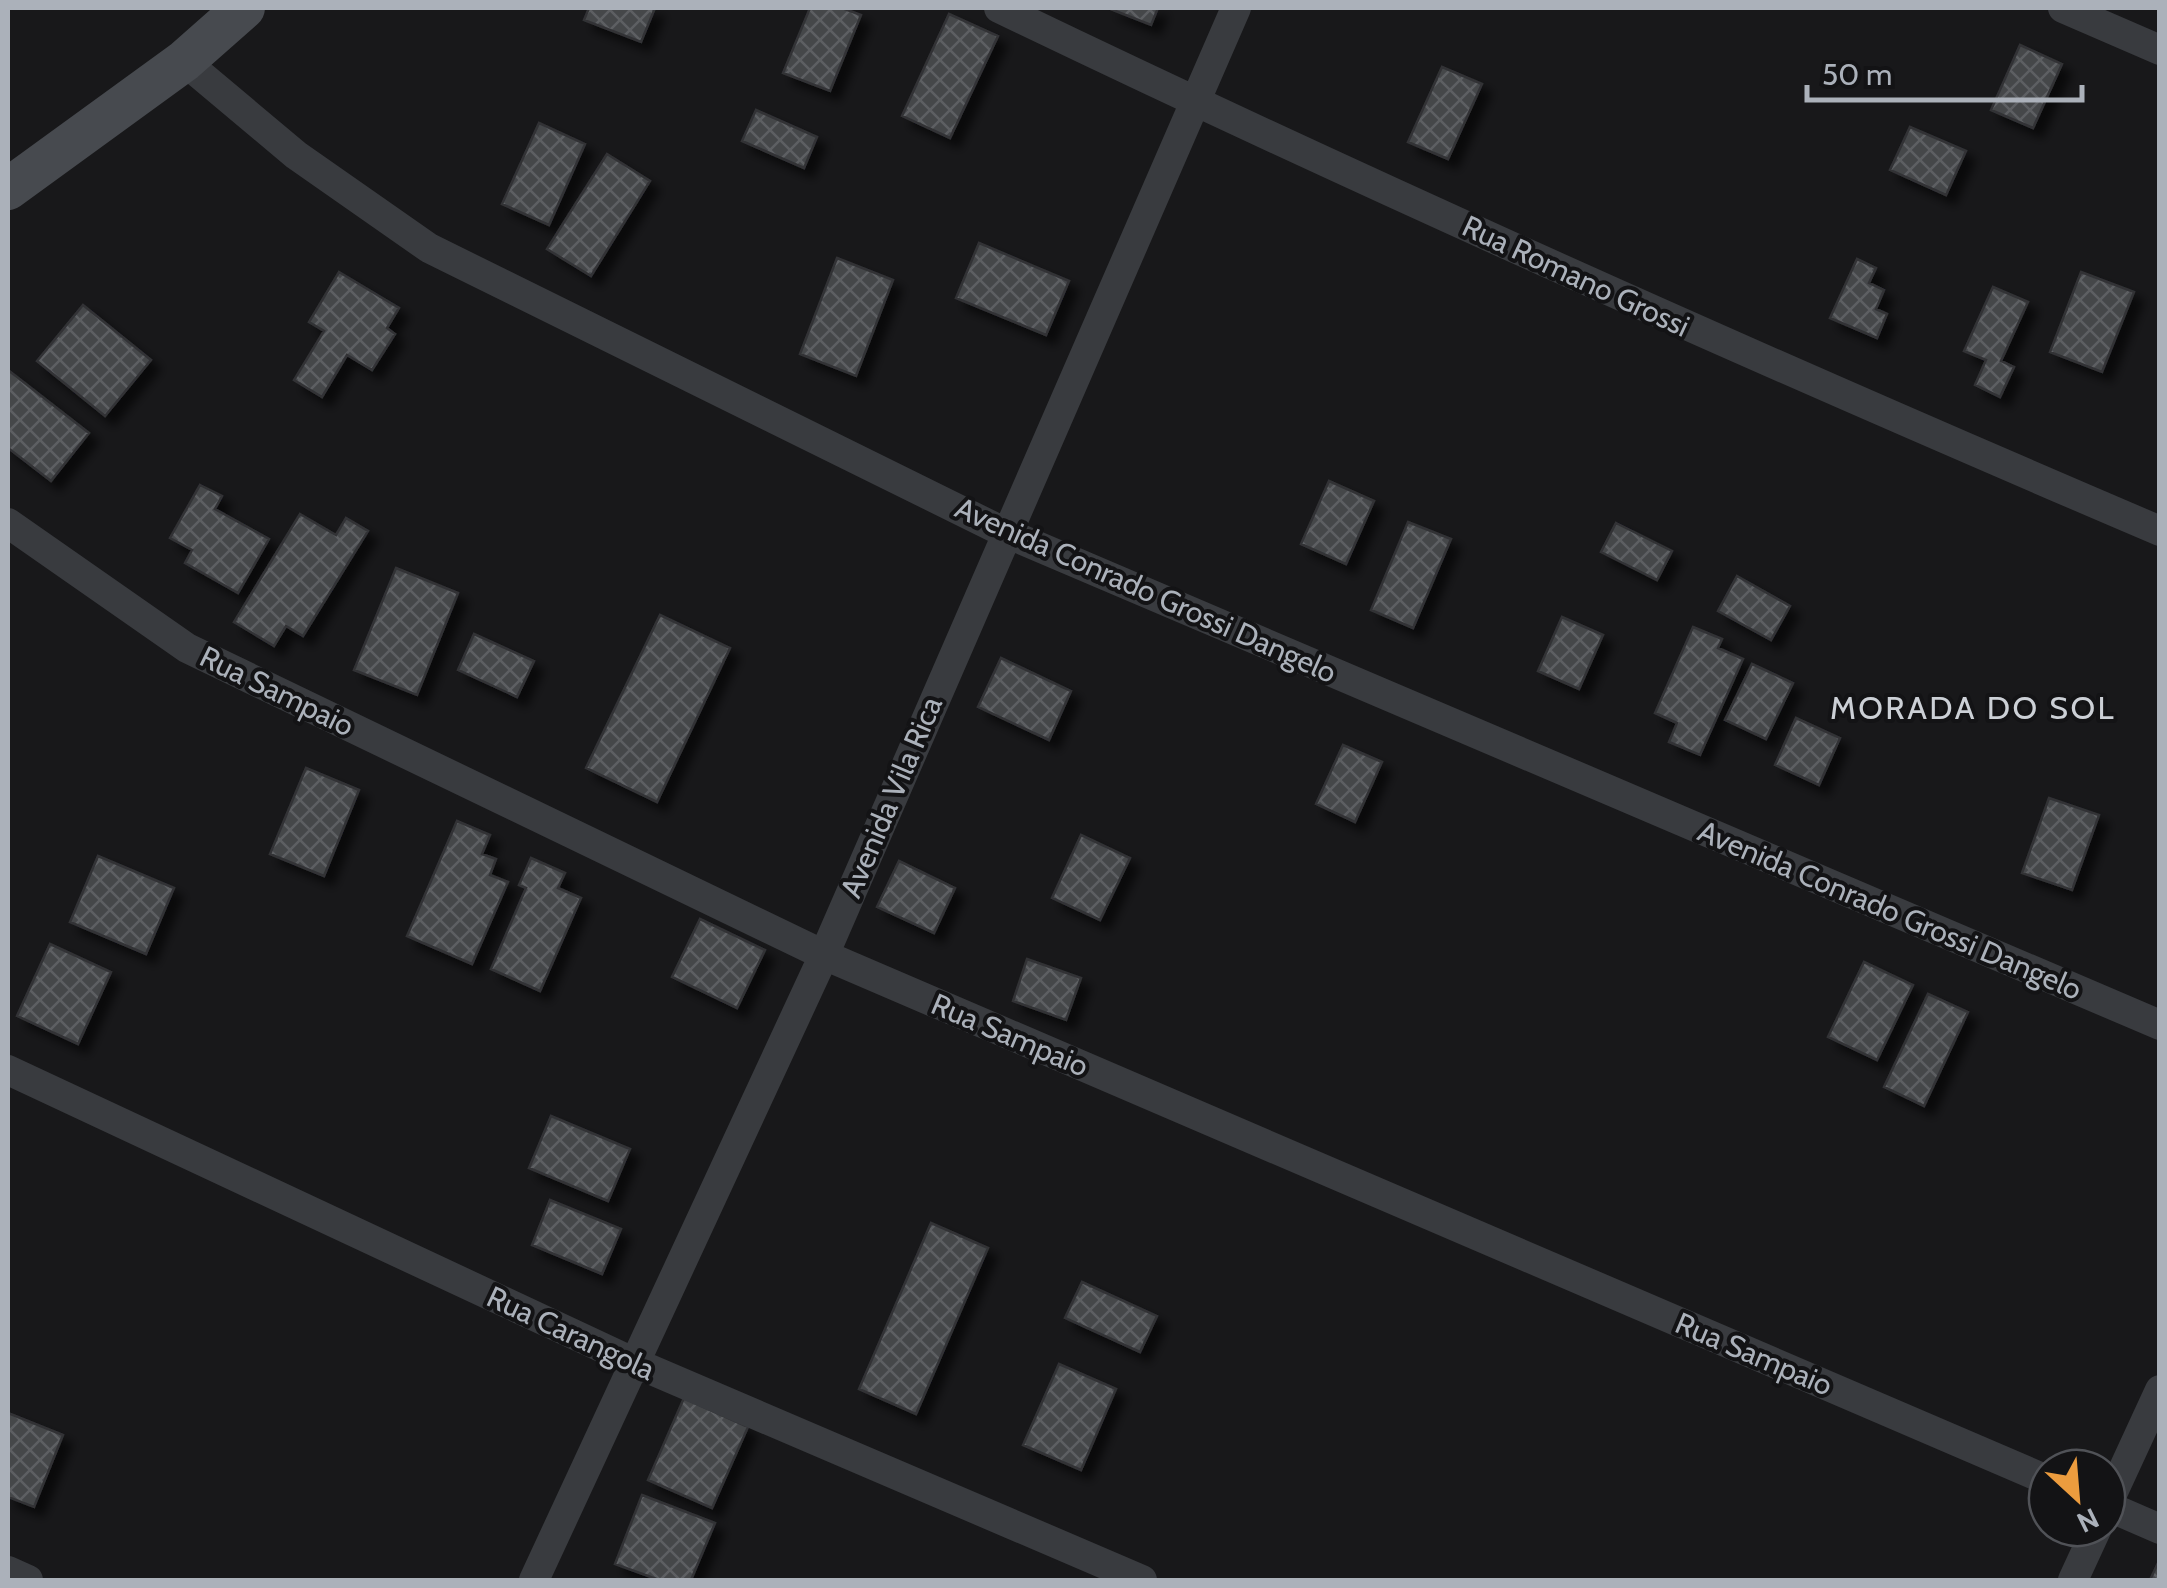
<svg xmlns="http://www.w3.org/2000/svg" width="2167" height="1588" viewBox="0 0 2167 1588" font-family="Cabin,sans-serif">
	<defs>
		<pattern id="building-cross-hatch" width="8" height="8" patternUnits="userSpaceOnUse" patternTransform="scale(2.5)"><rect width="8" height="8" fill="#45474a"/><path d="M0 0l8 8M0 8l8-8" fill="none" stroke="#5d5f62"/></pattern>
		<filter id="shadow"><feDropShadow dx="9" dy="9" stdDeviation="5" flood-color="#0009"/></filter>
	</defs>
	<rect width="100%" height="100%" fill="#18181a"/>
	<!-- building -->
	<path fill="url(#building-cross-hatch)" stroke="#323336" stroke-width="2.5" filter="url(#shadow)" d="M589 8H655L641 42 584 20Z
		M810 8H842L861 15 830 91 783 73Z
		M1108 8H1158L1151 25Z
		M949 14 998 36 950 138 902 116Z
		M2020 45 2062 64 2033 128 1991 110Z
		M1442 67 1482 84 1448 159 1408 142Z
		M756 110 817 137 804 168 742 141Z
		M539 123 585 144 549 225 502 204Z
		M1910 127 1966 151 1946 195 1890 170Z
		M607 154 650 181 591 276 547 249Z
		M979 243 1069 281 1046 335 956 298Z
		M837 258 893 280 856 376 800 354Z
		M1857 259 1876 268 1869 283 1884 290 1876 309 1887 314 1877 338 1830 318Z
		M339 272 399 308 387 328 395 334 372 370 347 355 322 397 294 380 324 331 309 322Z
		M2081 272 2134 292 2102 372 2050 352Z
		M1993 287 2028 302 2001 361 2014 367 2000 397 1975 385 1986 360 1964 351Z
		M83 305 151 360 105 416 37 361Z
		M8 370 89 433 51 481 8 448Z
		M1329 481 1374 501 1346 564 1301 544Z
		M200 485 222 496 215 509 269 539 238 593 185 563 192 550 170 538Z
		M300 514 336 535 346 518 368 531 303 636 286 626 274 646 234 622Z
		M1408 522 1451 539 1413 628 1371 610Z
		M1616 523 1672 551 1657 580 1601 552Z
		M396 568 458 593 417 695 354 670Z
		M1737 576 1790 606 1771 640 1718 611Z
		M660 615 730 648 657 802 586 768Z
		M1562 617 1603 635 1579 689 1538 671Z
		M1693 627 1722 639 1718 648 1743 659 1700 755 1669 742 1677 723 1655 713Z
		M474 634 534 661 517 697 458 670Z
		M1001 658 1071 691 1049 740 978 707Z
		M1752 664 1793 683 1766 739 1725 720Z
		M1796 718 1840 738 1819 785 1775 765Z
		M1343 745 1382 762 1355 822 1316 804Z
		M306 768 359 790 324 876 270 854Z
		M2049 798 2099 815 2072 890 2022 873Z
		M457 821 490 835 482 854 496 859 490 875 508 882 472 964 407 936Z
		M1081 835 1130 858 1100 920 1052 898Z
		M98 856 174 888 146 954 70 922Z
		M531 858 565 873 558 888 581 898 540 991 491 969 526 888 519 885Z
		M899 861 955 888 934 933 877 907Z
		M700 919 765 950 737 1008 672 977Z
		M50 944 111 972 78 1044 17 1016Z
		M1027 959 1081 978 1066 1020 1013 1001Z
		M1864 962 1913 985 1877 1060 1828 1037Z
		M1928 994 1968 1012 1924 1106 1884 1087Z
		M551 1116 630 1149 608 1201 529 1168Z
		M550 1200 621 1229 602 1274 532 1245Z
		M931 1223 988 1248 916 1414 859 1389Z
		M1082 1282 1157 1316 1140 1352 1065 1318Z
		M1059 1364 1116 1389 1081 1470 1023 1445Z
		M684 1398 748 1427 712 1508 648 1480Z
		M8 1413 63 1435 34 1507 8 1497Z
		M642 1495 715 1523 691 1580H659L615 1564Z
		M2158 1563 2160 1580H2150Z"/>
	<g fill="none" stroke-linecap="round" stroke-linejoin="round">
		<!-- street -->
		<path stroke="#393b3f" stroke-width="30" d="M999 8C1381 192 1769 364 2160 531
			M2063 8 2160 50
			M184 61 296 155 429 248 1004 532 2160 1025
			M8 523 187 648 824 955 2047 1480
			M8 1070 633 1362 1142 1580
			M2107 1505 2160 1390
			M2107 1506 2160 1529
			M8 1571 28 1580
			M534 1580 824 955 1236 8
			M2073 1580 2097 1528"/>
		<!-- secondary -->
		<path stroke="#474a4f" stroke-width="42" d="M8 189 184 61 244 8"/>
	</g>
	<g text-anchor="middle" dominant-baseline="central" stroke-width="8" stroke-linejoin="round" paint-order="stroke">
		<!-- street labels -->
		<g font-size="30" fill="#abb1ba" stroke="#131315">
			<text transform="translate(1576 276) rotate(25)">Rua Romano Grossi</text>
			<text transform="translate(1146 590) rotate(24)">Avenida Conrado Grossi Dangelo</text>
			<text transform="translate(277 691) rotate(26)">Rua Sampaio</text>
			<text transform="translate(891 797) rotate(-67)">Avenida Vila Rica</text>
			<text transform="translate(1890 910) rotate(23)">Avenida Conrado Grossi Dangelo</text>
			<text transform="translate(1010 1035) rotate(23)">Rua Sampaio</text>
			<text transform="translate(571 1333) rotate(25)">Rua Carangola</text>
			<text transform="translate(1754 1354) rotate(23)">Rua Sampaio</text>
		</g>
		<!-- neighbourhood labels -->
		<g font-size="32" letter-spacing="2.5" fill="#ccd0d6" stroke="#131315">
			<text x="1973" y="707">MORADA DO SOL</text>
		</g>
	</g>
	<!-- border -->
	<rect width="2167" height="1588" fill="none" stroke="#abb1ba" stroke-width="20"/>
	<!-- north arrow -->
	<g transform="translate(2077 1498) rotate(154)"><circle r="48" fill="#131315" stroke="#505257" stroke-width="2.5"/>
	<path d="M0-8L18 38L0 25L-18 38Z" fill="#ec9c3e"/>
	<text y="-15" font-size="28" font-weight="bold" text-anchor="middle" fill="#abb1ba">N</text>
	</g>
	<!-- scale -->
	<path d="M1807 85v15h275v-15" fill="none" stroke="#abb1ba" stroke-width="5"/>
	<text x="1822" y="85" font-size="30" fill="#abb1ba" stroke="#131315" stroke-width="8" paint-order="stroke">50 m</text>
</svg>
